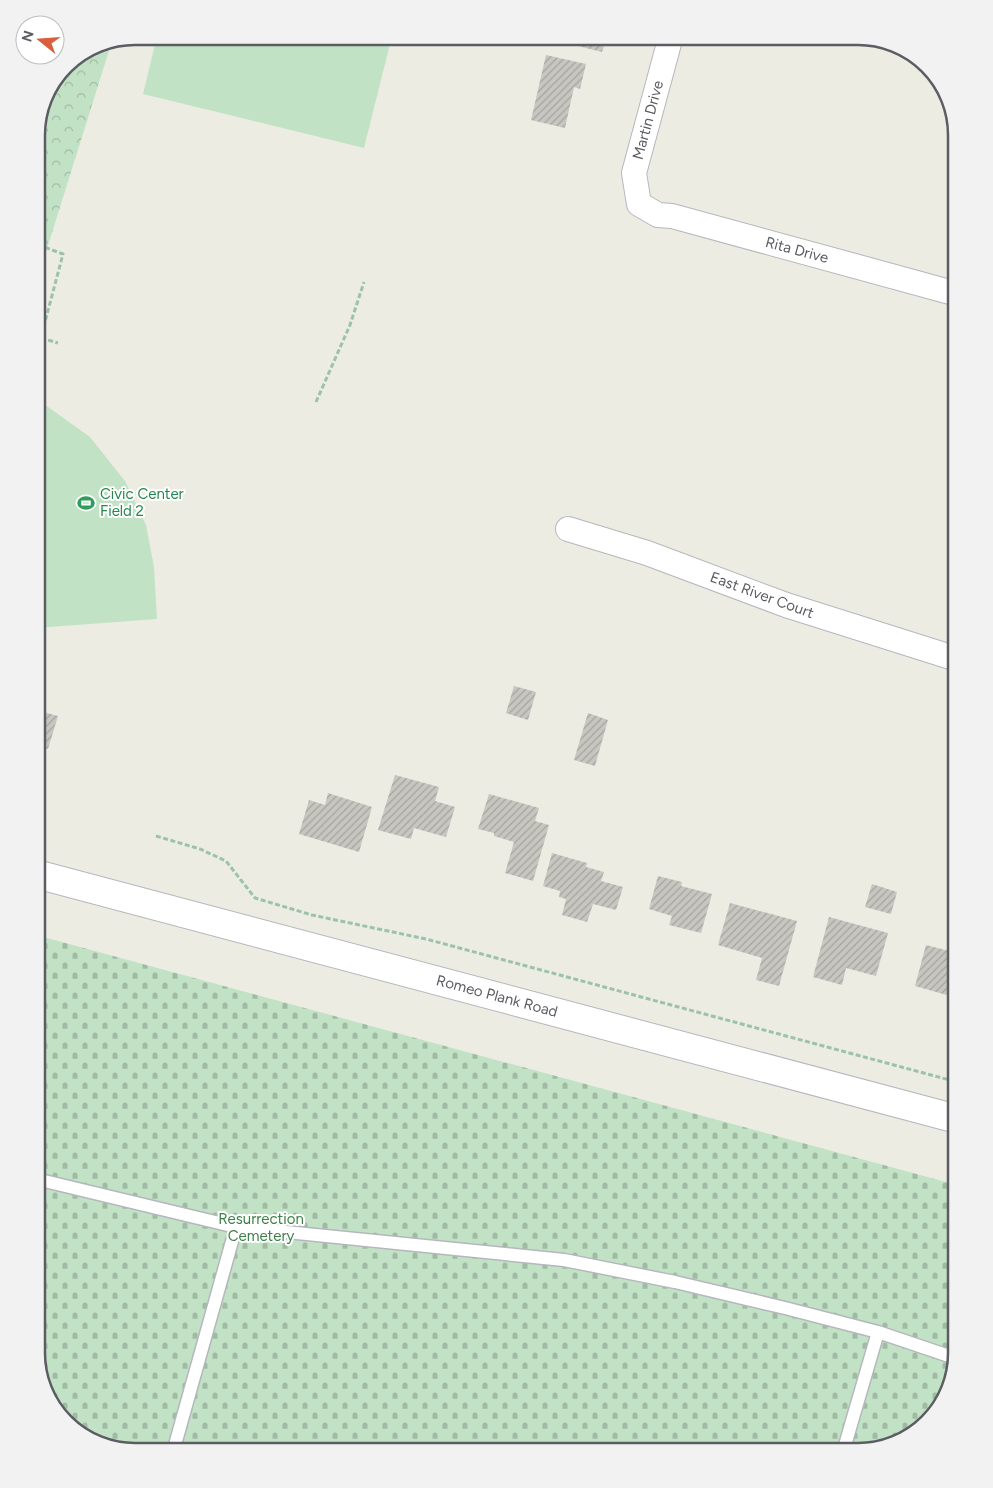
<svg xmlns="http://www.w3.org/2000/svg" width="993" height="1488" viewBox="0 0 993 1488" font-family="Figtree,sans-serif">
	<defs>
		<pattern id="forest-crowns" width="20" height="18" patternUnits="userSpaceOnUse" patternTransform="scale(1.25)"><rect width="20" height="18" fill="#c2e2c6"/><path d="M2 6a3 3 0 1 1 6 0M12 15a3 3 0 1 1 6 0" fill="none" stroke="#a1baa4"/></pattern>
		<pattern id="cemetery-stones" width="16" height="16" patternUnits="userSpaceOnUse" patternTransform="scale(1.25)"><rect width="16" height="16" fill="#c2e2c6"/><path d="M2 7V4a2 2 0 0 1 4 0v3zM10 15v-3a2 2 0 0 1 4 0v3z" fill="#a1baa4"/></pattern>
		<pattern id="building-hatch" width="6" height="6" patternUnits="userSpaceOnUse" patternTransform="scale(1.25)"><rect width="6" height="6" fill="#c8c6c0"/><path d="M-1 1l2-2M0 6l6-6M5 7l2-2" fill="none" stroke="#a5a49f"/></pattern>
	</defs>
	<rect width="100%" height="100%" fill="#ecece3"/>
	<!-- forest -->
	<path fill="url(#forest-crowns)" d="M112 41 36 284V129L44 97 65 65 98 44Z"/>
	<!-- cemetery -->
	<path fill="url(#cemetery-stones)" d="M36 935 957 1185V1353L943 1402 907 1439 858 1452H129L86 1438 49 1402 36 1353Z"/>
	<!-- garden -->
	<path fill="#c2e2c6" d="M157 36H392L364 148 143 94Z
		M36 401 44 404 90 437 125 481 146 525 154 567 157 619 36 628Z"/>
	<!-- building -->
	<path fill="url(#building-hatch)" d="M572 36H607L602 52 570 44Z
		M546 55 586 64 580 89 574 87 565 128 531 120Z
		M514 686 536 692 528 720 506 713Z
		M36 710 58 716 48 749 36 745Z
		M588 713 608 720 595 766 574 760Z
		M395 775 439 787 435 801 455 807 446 837 414 828 411 839 378 830Z
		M328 793 372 807 359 852 299 834 309 800 325 805Z
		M489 794 539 808 535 821 549 825 533 881 505 873 514 842 494 836V833L478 829Z
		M552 853 587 863 586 867 604 872 601 881 623 887 616 910 593 904 587 922 562 915 566 899 559 897 560 891 543 886Z
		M658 876 682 882 681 886 712 894 701 933 669 925 672 916 649 909Z
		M872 884 897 892 891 914 865 907Z
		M730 903 797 921 779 986 756 980 762 958 718 945Z
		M829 917 888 933 876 976 846 968 842 985 813 977Z
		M926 945 957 953V998L915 986Z"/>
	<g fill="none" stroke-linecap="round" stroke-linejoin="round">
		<!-- service casing -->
		<g stroke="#b5b7bc" stroke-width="15">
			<path id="service" d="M36 1179 236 1227 564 1260 675 1282 785 1308 878 1332 955 1358
				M173 1452 236 1227
				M843 1452 878 1332"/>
		</g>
		<!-- minor casing -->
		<g stroke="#b5b7bc" stroke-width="26">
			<path id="minor" d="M671 36 634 173 639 204 658 215 672 216 957 294
				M568 529 647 553 786 605 957 659"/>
		</g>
		<!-- tertiary casing -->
		<g stroke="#b5b7bc" stroke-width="30">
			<path id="tertiary" d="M36 874 957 1119"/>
		</g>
		<!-- path -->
		<path stroke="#9cc2ac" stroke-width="3" stroke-dasharray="5 2.5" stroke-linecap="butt" d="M44 96 47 101
			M36 134 47 101 72 61
			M36 338 41 337 63 254 36 244
			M41 338 58 343
			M316 402 350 325 364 282
			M156 836 200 849 226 861 255 898 312 915 426 939 957 1082"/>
		<!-- service -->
		<use href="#service" stroke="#fff" stroke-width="12"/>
		<!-- minor -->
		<use href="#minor" stroke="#fff" stroke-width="24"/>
		<!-- tertiary -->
		<use href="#tertiary" stroke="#fff" stroke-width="28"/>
	</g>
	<!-- icons -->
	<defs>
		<g id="stadium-bare" transform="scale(1.35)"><path d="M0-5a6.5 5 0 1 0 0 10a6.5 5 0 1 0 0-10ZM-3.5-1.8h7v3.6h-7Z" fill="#2e9e5b" stroke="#fff" stroke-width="2.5" paint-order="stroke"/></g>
	</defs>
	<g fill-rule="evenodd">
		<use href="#stadium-bare" x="86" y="503"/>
	</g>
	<g text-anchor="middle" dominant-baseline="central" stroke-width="4" stroke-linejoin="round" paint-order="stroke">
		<!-- street labels -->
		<g font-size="15" fill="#5b5d62" stroke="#fff">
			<text transform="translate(648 120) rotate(-75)">Martin Drive</text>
			<text transform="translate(797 250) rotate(15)">Rita Drive</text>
			<text transform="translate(762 595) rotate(20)">East River Court</text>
			<text transform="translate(497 996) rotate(15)">Romeo Plank Road</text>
		</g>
		<!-- leisure labels -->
		<g font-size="15" fill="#27864d" stroke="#fff" text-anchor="start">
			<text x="100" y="494">Civic Center<tspan x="100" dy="17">Field 2</tspan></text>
		</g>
		<!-- park labels -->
		<g font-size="15" fill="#3c8049" stroke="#fff">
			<text x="261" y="1219">Resurrection<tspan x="261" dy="17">Cemetery</tspan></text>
		</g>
	</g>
	<!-- crop -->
	<path d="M0 0H993V1488H0ZM135 45H858A90 90 0 0 1 948 135V1353A90 90 0 0 1 858 1443H135A90 90 0 0 1 45 1353V135A90 90 0 0 1 135 45Z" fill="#f2f2f2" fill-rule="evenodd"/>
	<path fill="none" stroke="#5b5d62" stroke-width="2.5" d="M135 45H858A90 90 0 0 1 948 135V1353A90 90 0 0 1 858 1443H135A90 90 0 0 1 45 1353V135A90 90 0 0 1 135 45Z"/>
	<!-- north arrow -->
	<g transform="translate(40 40) rotate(287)"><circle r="24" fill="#ffffff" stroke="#bdbec0"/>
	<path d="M0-4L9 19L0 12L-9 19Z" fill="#d95e3c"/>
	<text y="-8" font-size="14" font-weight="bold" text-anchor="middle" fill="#5b5d62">N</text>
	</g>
</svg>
